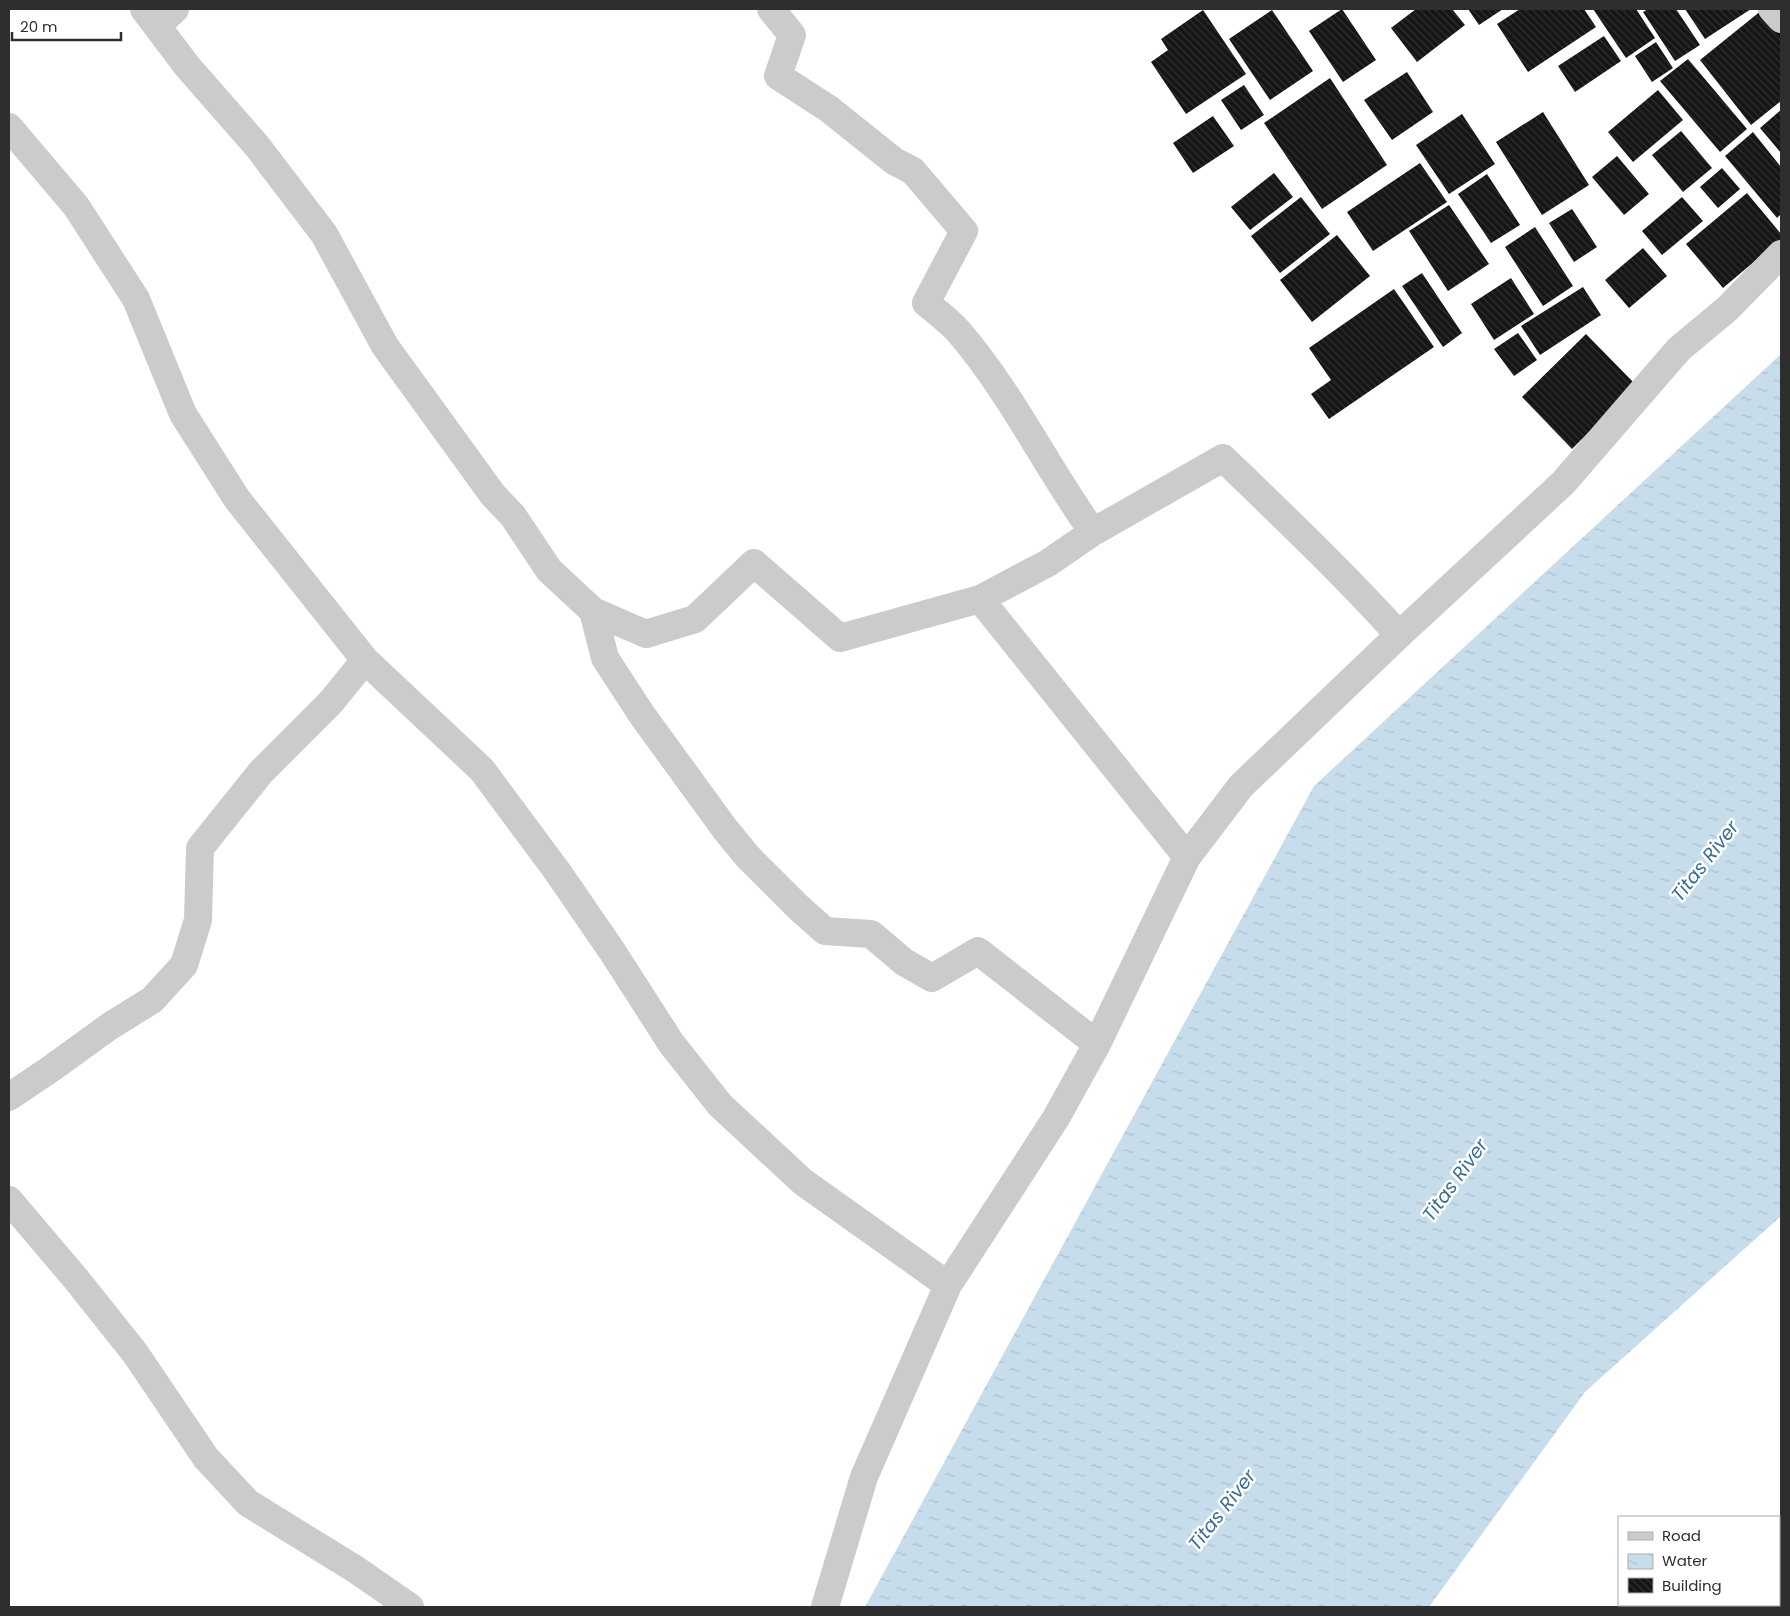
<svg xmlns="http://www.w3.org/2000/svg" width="1790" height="1616" viewBox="0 0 1790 1616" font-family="Poppins,sans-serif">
	<defs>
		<pattern id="water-ripples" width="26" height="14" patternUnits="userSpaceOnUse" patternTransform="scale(1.25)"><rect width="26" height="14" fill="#c7ddec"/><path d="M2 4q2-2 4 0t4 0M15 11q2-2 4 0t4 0" fill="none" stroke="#abbecb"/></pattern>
		<pattern id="building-back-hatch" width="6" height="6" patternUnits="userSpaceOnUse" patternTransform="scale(1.25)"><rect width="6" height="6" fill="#151515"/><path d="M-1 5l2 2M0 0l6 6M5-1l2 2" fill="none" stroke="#2f2f2f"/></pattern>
	</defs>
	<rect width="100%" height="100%" fill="#fff"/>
	<!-- water -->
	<path fill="url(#water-ripples)" d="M1781 354V1216L1585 1392 1429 1607H865L1314 786Z"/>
	<!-- building -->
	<path fill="url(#building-back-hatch)" d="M1342 9 1376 60 1343 82 1309 31Z
		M1416 9H1452L1465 25 1417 62 1391 28Z
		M1468 9H1503L1479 25Z
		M1520 9H1584L1596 27 1528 72 1497 24Z
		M1593 9H1636L1655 38 1626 58Z
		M1648 9H1676L1700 45 1675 61 1643 12Z
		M1685 9H1751L1705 39Z
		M1203 10 1246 74 1186 114 1151 62 1168 50 1161 39Z
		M1272 10 1313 71 1270 100 1229 39Z
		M1762 10 1781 34V101L1751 125 1700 60Z
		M1604 36 1621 61 1575 92 1558 66Z
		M1656 42 1673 68 1652 82 1635 56Z
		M1688 59 1747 129 1720 152 1660 81Z
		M1407 72 1433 112 1392 140 1364 100Z
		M1330 78 1387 165 1322 209 1264 123Z
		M1244 85 1264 115 1241 130 1221 100Z
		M1658 90 1683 120 1633 162 1608 132Z
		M1781 110V153L1760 128Z
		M1543 112 1589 185 1542 215 1496 142Z
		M1462 114 1495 164 1449 194 1416 145Z
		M1213 116 1234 146 1193 173 1173 143Z
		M1681 131 1712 168 1683 192 1652 155Z
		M1753 132 1781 167V214L1777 218 1725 156Z
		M1617 156 1649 194 1624 215 1592 177Z
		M1420 163 1447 202 1373 251 1347 212Z
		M1722 168 1740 189 1718 208 1700 187Z
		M1274 173 1293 197 1250 230 1231 207Z
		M1487 174 1520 225 1491 243 1458 194Z
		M1747 193 1781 234V239L1723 288 1686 244Z
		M1301 197 1330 234 1280 273 1251 236Z
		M1682 197 1703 221 1662 255 1642 231Z
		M1449 205 1489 264 1448 291 1409 231Z
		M1572 209 1597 247 1574 262 1549 223Z
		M1535 227 1573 286 1543 306 1505 247Z
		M1337 235 1370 276 1312 322 1280 280Z
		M1643 248 1667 276 1629 308 1605 280Z
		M1422 273 1462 333 1443 347 1402 286Z
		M1511 278 1534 314 1494 340 1471 304Z
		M1583 287 1601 315 1540 355 1521 326Z
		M1394 289 1434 347 1329 419 1311 394 1331 380 1309 348Z
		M1518 333 1537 360 1514 376 1494 349Z
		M1586 334 1636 385 1572 449 1522 397Z"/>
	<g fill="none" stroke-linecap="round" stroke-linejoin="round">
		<!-- minor -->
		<path stroke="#cbcbcb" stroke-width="28" d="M144 9 187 66 257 146 324 234 385 346 493 495 513 516 549 570 593 611 646 634 695 619 754 563 840 638 980 599 1187 857
			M771 9 792 35 778 76 829 109 894 161 913 171 964 231 926 303C937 312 949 321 958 331 1011 392 1046 467 1093 532
			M1772 9 1781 19
			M157 26 175 9
			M9 127 76 206 136 299 183 414 237 499 365 660 482 770 557 871 612 951 671 1043 720 1105 803 1182 948 1285
			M980 599 1048 563 1093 532 1223 458C1283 516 1343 573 1399 635
			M593 611 605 658 642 715 725 829 748 857 797 906 825 931 871 934 904 962 932 978 978 951 1097 1044
			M9 1097 52 1068 110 1026 152 1000 184 965 198 920 200 848 261 772 331 702 365 660
			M9 1200 76 1279 135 1353 206 1458 248 1503 355 1569 410 1607
			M825 1607 864 1477 948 1285 1056 1118 1097 1044 1187 857 1241 786 1399 635 1563 483 1679 349 1727 309 1781 254"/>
	</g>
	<g text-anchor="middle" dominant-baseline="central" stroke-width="5" stroke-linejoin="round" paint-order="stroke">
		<!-- water labels -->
		<g font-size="19" font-style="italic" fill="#3a6f91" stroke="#fff">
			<text transform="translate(1705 861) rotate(-52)">Titas River</text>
			<text transform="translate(1455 1180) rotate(-54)">Titas River</text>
			<text transform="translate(1222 1510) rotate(-52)">Titas River</text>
		</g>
	</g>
	<!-- border -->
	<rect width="1790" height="1616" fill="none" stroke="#2e2e2e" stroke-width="20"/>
	<!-- legend -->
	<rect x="1618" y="1516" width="162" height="90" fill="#ffffff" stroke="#ababab"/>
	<rect x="1628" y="1532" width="25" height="8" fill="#cbcbcb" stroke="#ababab"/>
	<text x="1662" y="1541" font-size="15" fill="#2e2e2e">Road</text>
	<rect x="1628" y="1554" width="25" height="15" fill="url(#water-ripples)" stroke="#ababab"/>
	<text x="1662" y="1566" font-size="15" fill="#2e2e2e">Water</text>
	<rect x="1628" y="1578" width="25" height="15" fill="url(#building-back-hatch)" stroke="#ababab"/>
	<text x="1662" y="1591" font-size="15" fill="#2e2e2e">Building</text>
	<!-- scale -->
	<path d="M12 32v8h109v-8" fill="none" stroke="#2e2e2e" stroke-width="2.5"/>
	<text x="20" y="32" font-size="15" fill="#2e2e2e" stroke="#ffffff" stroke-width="4" paint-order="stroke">20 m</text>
</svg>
